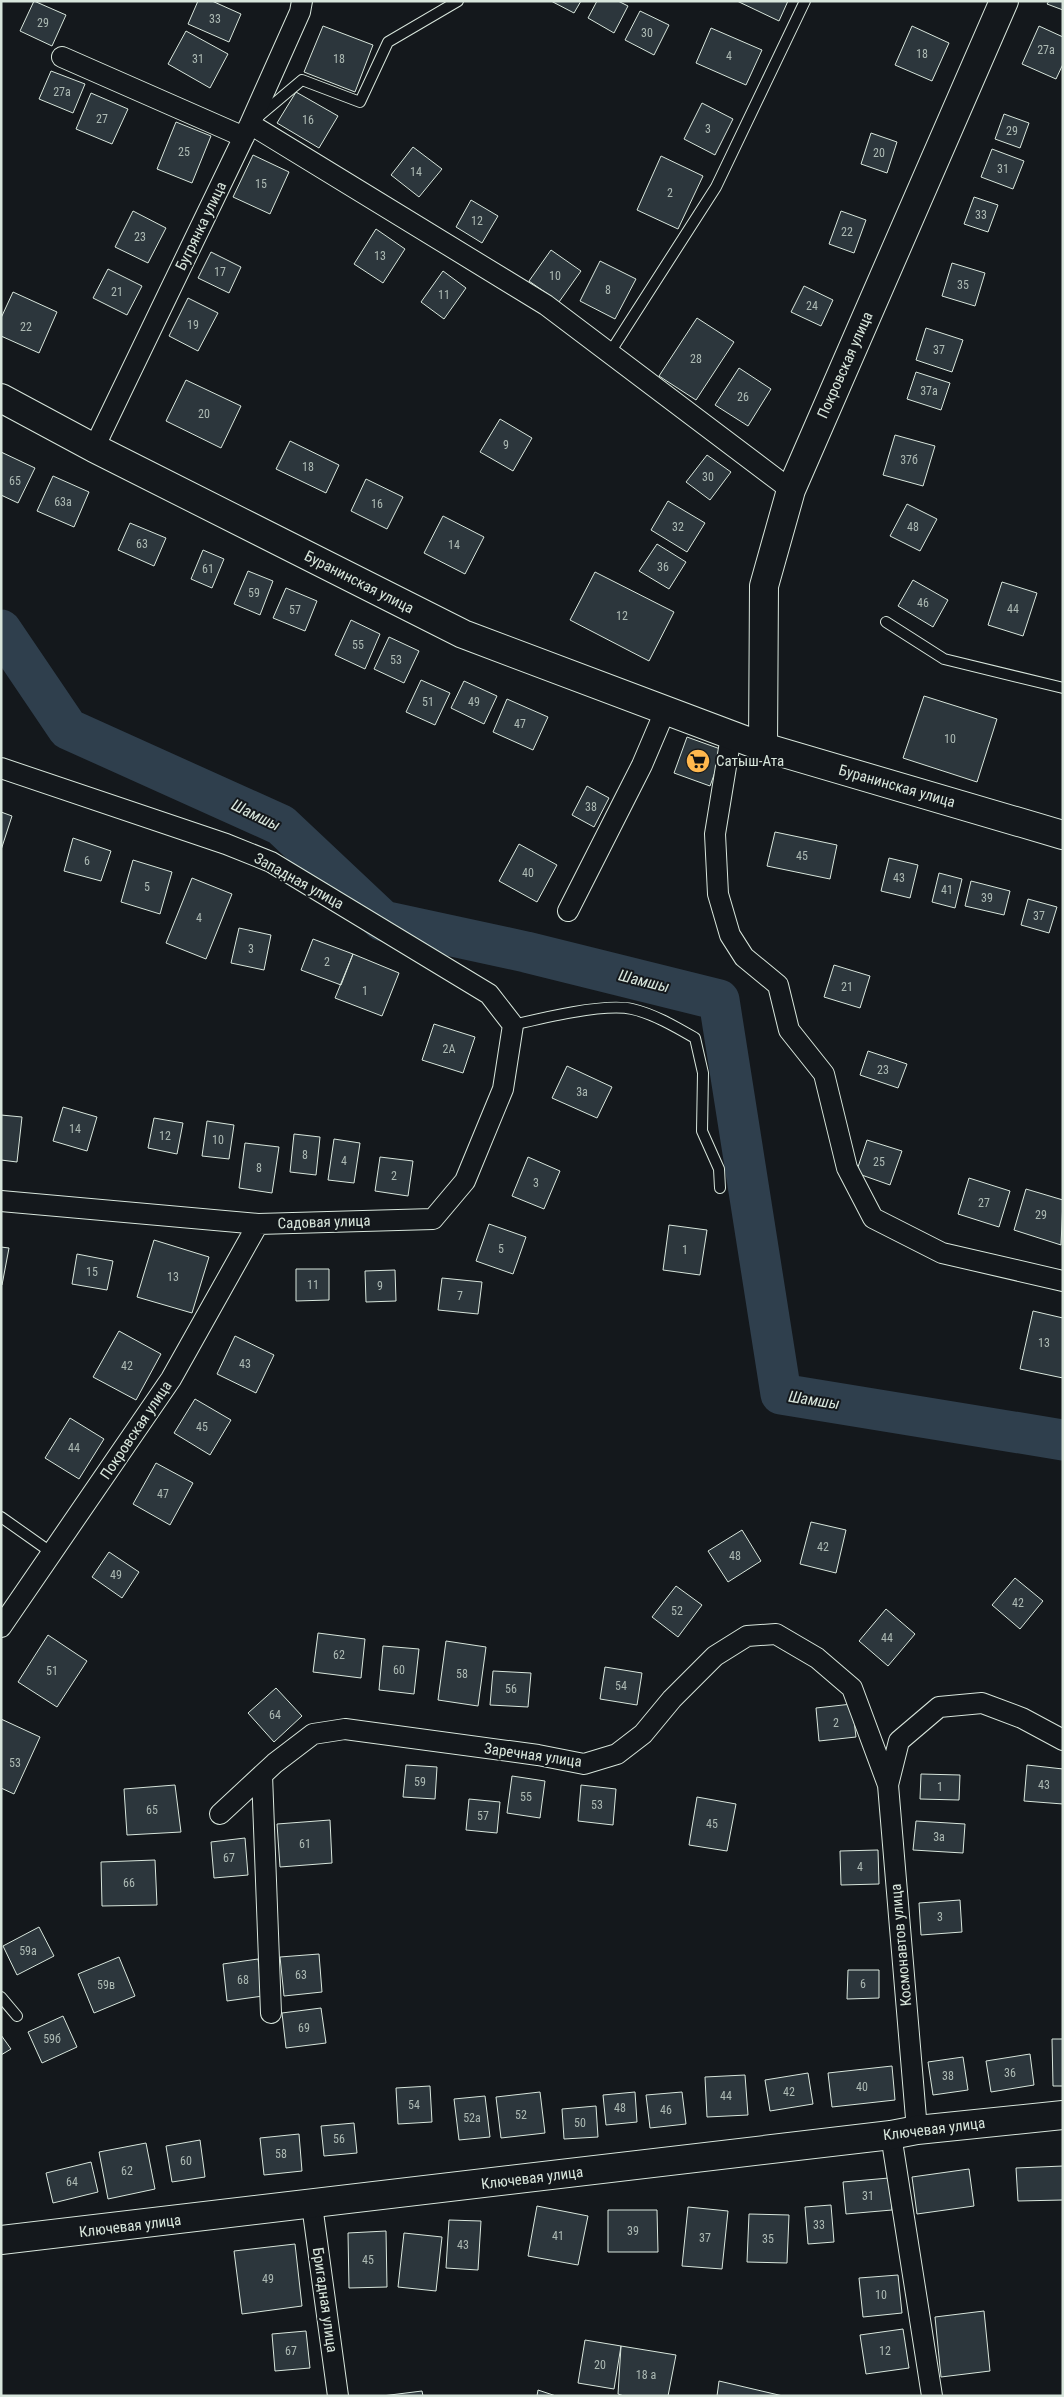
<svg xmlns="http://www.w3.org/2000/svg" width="1064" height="2397" viewBox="0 0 1064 2397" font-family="'Roboto Condensed',sans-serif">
	<rect width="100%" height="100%" fill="#14181c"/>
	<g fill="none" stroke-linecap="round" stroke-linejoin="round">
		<!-- river -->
		<path stroke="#2f3f4d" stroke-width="41" d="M1 630 68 729 281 825 383 921 526 952 719 1000 781 1394 1063 1440"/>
	</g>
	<!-- building -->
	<path fill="#2c363c" stroke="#d8e6dc" d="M34 1 66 15 52 46 20 31Z
		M198 1H212L241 14 229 42 188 24Z
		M551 1H581L574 13Z
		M597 1H618L628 6 614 33 588 18Z
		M737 1H788L779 21Z
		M1049 1H1063V10L1047 4Z
		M640 11 669 25 654 55 625 40Z
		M323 26 373 45 355 92 304 72Z
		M912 26 949 43 932 81 895 65Z
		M1039 26 1063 37V64L1056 79 1022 64Z
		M711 28 762 50 746 85 696 63Z
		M186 31 228 54 210 88 168 64Z
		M51 71 85 84 73 113 39 99Z
		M296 92 338 116 319 148 277 123Z
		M91 93 128 109 112 144 76 129Z
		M702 103 733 119 715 155 684 139Z
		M1004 114 1029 123 1020 148 995 139Z
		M176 122 211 136 192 183 157 169Z
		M871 133 897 142 887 173 861 164Z
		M413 147 442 169 419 197 391 175Z
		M992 149 1024 161 1013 189 981 177Z
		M253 155 289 172 270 214 233 197Z
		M661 156 703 176 678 229 637 210Z
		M974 197 998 205 988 232 964 224Z
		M471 200 498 216 482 243 456 227Z
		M133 211 166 228 148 263 115 247Z
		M841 211 866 220 854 253 829 244Z
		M376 229 405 249 383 283 354 264Z
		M551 250 581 271 559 302 529 281Z
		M211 252 241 267 229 293 198 278Z
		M600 261 636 279 615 319 580 301Z
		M952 263 985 273 975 306 942 296Z
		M108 269 142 286 127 315 93 298Z
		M443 271 466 288 444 319 421 302Z
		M804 286 833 300 821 326 791 312Z
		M13 292 57 312 39 353 1 336V318Z
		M188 298 218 313 198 351 169 336Z
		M697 318 734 342 696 400 659 376Z
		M926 328 963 340 952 372 916 360Z
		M739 368 771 389 748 426 715 405Z
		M916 372 950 383 941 410 907 399Z
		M186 380 241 406 221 448 166 421Z
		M500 419 532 438 513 471 480 452Z
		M895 435 935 446 923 486 883 475Z
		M290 441 339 465 326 493 276 469Z
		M1 452 35 468 18 503 1 495Z
		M707 455 731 472 710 500 686 482Z
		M53 476 89 492 74 527 37 511Z
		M366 479 403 497 387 529 351 511Z
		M668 501 705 523 687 552 651 530Z
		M907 504 937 519 920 551 890 536Z
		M443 516 484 537 465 574 424 553Z
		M130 523 166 538 154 566 118 550Z
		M657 544 686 562 669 589 639 571Z
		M203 550 224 559 212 588 191 579Z
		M248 571 273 581 260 615 234 604Z
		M595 572 674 612 649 661 570 620Z
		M913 580 948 600 933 627 898 606Z
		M1002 582 1037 593 1023 636 988 625Z
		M286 588 317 601 305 631 273 618Z
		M351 620 380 634 365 669 335 655Z
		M389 637 419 651 404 683 374 669Z
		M421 680 450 693 435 725 406 712Z
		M464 681 497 696 484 724 451 708Z
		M924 696 997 719 977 782 903 758Z
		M507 699 548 717 533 750 493 732Z
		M687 737 723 750 710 786 674 773Z
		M587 786 609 798 594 827 572 815Z
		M1 812 12 816 1 850Z
		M775 832 837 845 830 879 767 866Z
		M73 838 111 851 101 881 64 871Z
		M519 844 557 865 537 902 499 881Z
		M889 858 918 865 910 898 881 891Z
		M133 860 172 872 160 914 121 902Z
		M939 873 962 879 955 908 932 902Z
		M192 878 232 894 206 959 166 943Z
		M971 881 1010 891 1004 915 965 906Z
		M1028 899 1057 907 1049 933 1021 925Z
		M239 928 271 935 264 970 231 963Z
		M313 939 353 954 341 985 301 970Z
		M353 954 399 973 382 1016 335 998Z
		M834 965 870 976 860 1008 824 997Z
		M434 1024 475 1037 463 1073 422 1060Z
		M868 1051 907 1064 898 1088 860 1075Z
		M567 1066 612 1087 597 1118 552 1098Z
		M63 1107 97 1117 87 1151 53 1141Z
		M1 1115 22 1117 17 1162 1 1160Z
		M154 1118 183 1123 177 1154 148 1148Z
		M207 1121 234 1125 229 1159 202 1156Z
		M294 1134 320 1137 316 1175 290 1172Z
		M334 1139 360 1143 354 1183 328 1180Z
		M867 1140 902 1151 890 1185 856 1173Z
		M245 1143 279 1147 272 1193 239 1188Z
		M380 1157 413 1161 408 1196 375 1191Z
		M528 1157 560 1171 544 1209 512 1196Z
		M969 1178 1010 1191 999 1227 958 1214Z
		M1026 1189 1063 1200 1061 1245 1014 1230Z
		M489 1224 526 1237 513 1274 476 1261Z
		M669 1225 707 1230 700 1275 663 1270Z
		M154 1240 209 1257 192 1313 137 1297Z
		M1 1247 9 1248 2 1285H1Z
		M77 1254 113 1261 107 1290 72 1284Z
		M296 1269H329V1300L296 1301Z
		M395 1270 396 1301 366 1302 365 1271Z
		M442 1278 482 1282 478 1314 438 1310Z
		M1033 1311 1063 1318V1378L1020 1369Z
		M119 1331 161 1354 136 1400 93 1377Z
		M235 1336 274 1355 256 1393 217 1374Z
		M195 1399 231 1420 210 1455 174 1433Z
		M70 1418 104 1439 79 1479 45 1458Z
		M156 1463 193 1483 170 1525 133 1504Z
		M811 1522 846 1530 836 1573 800 1564Z
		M742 1530 761 1561 728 1582 708 1551Z
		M109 1552 139 1572 122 1598 92 1577Z
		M1015 1578 1043 1601 1020 1629 992 1605Z
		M676 1586 702 1605 678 1637 652 1617Z
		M886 1609 915 1634 888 1666 859 1641Z
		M318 1633 365 1639 361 1678 313 1672Z
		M48 1635 87 1661 57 1707 18 1682Z
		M446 1641 486 1647 478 1706 438 1700Z
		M383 1646 419 1649 414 1694 379 1690Z
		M605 1667 642 1673 637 1705 600 1699Z
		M493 1671 531 1673 528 1707 490 1705Z
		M276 1688 302 1716 274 1742 248 1713Z
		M852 1704 856 1737 819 1741 816 1708Z
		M1 1719 40 1737 14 1794 1 1788Z
		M406 1765 437 1767 435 1799 403 1797Z
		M1027 1765 1063 1769V1804L1024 1801Z
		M921 1774 960 1775 959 1800 920 1799Z
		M512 1776 545 1781 540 1818 507 1813Z
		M175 1785 181 1832 127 1835 124 1789Z
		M581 1785 616 1789 613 1825 578 1821Z
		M697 1797 736 1804 727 1851 689 1845Z
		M469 1799 500 1802 497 1833 466 1830Z
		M330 1820 332 1863 280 1867 277 1824Z
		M916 1821 965 1824 963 1853 913 1850Z
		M245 1838 248 1875 214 1878 211 1842Z
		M878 1850 879 1884 841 1885 840 1851Z
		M155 1860 157 1905 102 1906 101 1862Z
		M960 1900 962 1932 921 1935 919 1903Z
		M39 1927 54 1956 17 1975 3 1946Z
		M319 1954 322 1992 284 1996 280 1957Z
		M119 1957 135 1996 94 2013 78 1974Z
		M258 1959 263 1996 227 2001 223 1964Z
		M848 1970H879V1998L847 1999Z
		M321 2008 326 2043 286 2048 282 2013Z
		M63 2016 77 2047 42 2063 28 2032Z
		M1 2035 11 2049 1 2055Z
		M1052 2039H1063V2086H1053Z
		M1030 2054 1034 2085 991 2092 986 2061Z
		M963 2057 968 2090 933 2095 928 2062Z
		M892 2066 895 2100 832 2107 828 2073Z
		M808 2073 813 2104 770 2111 765 2080Z
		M745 2075 748 2115 707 2117 705 2077Z
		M430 2086 432 2122 398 2124 396 2088Z
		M540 2092 545 2133 501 2138 496 2097Z
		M635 2092 637 2122 606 2125 603 2095Z
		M682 2092 686 2124 650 2128 646 2095Z
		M485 2096 490 2137 459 2140 454 2099Z
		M596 2106 598 2137 564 2139 562 2109Z
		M354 2123 357 2153 324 2156 321 2126Z
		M299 2134 302 2171 264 2175 260 2138Z
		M200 2140 205 2177 172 2182 166 2146Z
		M146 2143 155 2189 108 2199 99 2152Z
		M91 2162 98 2192 53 2203 46 2173Z
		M1063 2166V2200L1018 2201 1016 2168Z
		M969 2169 974 2206 917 2214 912 2177Z
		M889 2178 892 2210 846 2214 843 2182Z
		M831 2205 834 2242 808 2244 805 2207Z
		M537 2206 588 2216 578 2265 528 2256Z
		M688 2207 728 2211 722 2269 682 2266Z
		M608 2210H657L658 2252H608Z
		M749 2214 789 2215 787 2263 747 2262Z
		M449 2220 481 2221 478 2270 446 2268Z
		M386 2231 387 2287 349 2288 348 2233Z
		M404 2233 442 2237 436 2291 398 2287Z
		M295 2244 302 2306 242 2314 234 2251Z
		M898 2275 902 2313 863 2317 859 2278Z
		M984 2311 990 2371 941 2377 935 2317Z
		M903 2329 909 2368 866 2374 860 2335Z
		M306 2331 310 2368 275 2371 272 2334Z
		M585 2340 621 2346 614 2389 578 2383Z
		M621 2346 676 2355 668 2396H624L618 2394Z
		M719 2381 783 2396H717Z
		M538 2390 556 2396H537Z
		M422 2391 423 2396H382Z"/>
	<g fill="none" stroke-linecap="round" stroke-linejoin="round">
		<!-- lane casing -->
		<g stroke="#d8e6dc" stroke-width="12">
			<path id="lane" d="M258 117 302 80 360 102 388 42 458 1
				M609 354 716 187 805 1
				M886 622 944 659 1063 688
				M513 1025C542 1018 604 1003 632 1009 654 1014 676 1027 695 1038L703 1073 702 1131 719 1169 720 1188
				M1 1517 52 1553
				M1 1997 17 2016"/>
		</g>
		<!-- street casing -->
		<g stroke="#d8e6dc" stroke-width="22">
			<path id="street" d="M62 57 244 137
				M250 124 546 305 791 490
				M94 448 250 124 300 12 302 1
				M731 736 715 834 718 894 730 935 744 957 778 985 789 1030 824 1074 847 1168 873 1218 942 1253 1063 1281
				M1 768 226 844 271 862 489 994 513 1025 503 1089 465 1181 433 1219 258 1224 1 1201
				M568 911 642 765 665 711
				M1 1627 171 1379 258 1224
				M262 1775 271 2013
				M888 1785 899 1741 939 1707 982 1703 1022 1718 1063 1740
				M220 1814 275 1763 313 1734 345 1729 538 1755 584 1764 617 1754 643 1734 672 1699 715 1656 747 1636 776 1634 817 1658 852 1688 888 1785 917 2130
				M891 2135 932 2396
				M312 2205 338 2396"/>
		</g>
		<!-- secondary casing -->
		<g stroke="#d8e6dc" stroke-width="30">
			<path id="secondary" d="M1 398 94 448 463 634 763 747 1063 835
				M763 747 764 586 791 490 1004 1
				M1 2240 891 2135 917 2130 1063 2115"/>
		</g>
		<!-- lane -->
		<use href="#lane" stroke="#14181c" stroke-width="10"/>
		<!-- street -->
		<use href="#street" stroke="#14181c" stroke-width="20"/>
		<!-- secondary -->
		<use href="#secondary" stroke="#14181c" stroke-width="28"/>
	</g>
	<!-- icons -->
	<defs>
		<g id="supermarket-disc" transform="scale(1.25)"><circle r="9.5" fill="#ffb74d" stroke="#14181c"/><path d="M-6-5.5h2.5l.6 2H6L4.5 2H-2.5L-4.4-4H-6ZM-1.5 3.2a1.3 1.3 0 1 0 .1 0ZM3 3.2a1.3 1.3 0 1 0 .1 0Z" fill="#111"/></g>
	</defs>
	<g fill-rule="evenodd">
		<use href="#supermarket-disc" x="698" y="761"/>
	</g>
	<g text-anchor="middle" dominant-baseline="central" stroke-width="4" stroke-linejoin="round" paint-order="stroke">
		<!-- number labels -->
		<g font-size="12" fill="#adbab4">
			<text x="215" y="19">33</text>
			<text x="43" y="23">29</text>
			<text x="647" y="33">30</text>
			<text x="1046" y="50">27а</text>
			<text x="922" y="54">18</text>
			<text x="729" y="56">4</text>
			<text x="198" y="59">31</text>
			<text x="339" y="59">18</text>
			<text x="62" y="92">27а</text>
			<text x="102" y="119">27</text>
			<text x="308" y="120">16</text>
			<text x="708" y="129">3</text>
			<text x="1012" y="131">29</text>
			<text x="184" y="152">25</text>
			<text x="879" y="153">20</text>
			<text x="1003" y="169">31</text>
			<text x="416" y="172">14</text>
			<text x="261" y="184">15</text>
			<text x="670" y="193">2</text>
			<text x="981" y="215">33</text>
			<text x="477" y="221">12</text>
			<text x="847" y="232">22</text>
			<text x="140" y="237">23</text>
			<text x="380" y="256">13</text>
			<text x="220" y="272">17</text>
			<text x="555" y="276">10</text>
			<text x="963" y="285">35</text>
			<text x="608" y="290">8</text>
			<text x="117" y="292">21</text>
			<text x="444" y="295">11</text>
			<text x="812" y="306">24</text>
			<text x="193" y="325">19</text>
			<text x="26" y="327">22</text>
			<text x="939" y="350">37</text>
			<text x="696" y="359">28</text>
			<text x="929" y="391">37а</text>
			<text x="743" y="397">26</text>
			<text x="204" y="414">20</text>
			<text x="506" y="445">9</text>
			<text x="909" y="460">37б</text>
			<text x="308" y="467">18</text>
			<text x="708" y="477">30</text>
			<text x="15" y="481">65</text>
			<text x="63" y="502">63а</text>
			<text x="377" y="504">16</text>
			<text x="678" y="527">32</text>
			<text x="913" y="527">48</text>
			<text x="142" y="544">63</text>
			<text x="454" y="545">14</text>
			<text x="663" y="567">36</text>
			<text x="208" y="569">61</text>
			<text x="254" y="593">59</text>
			<text x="923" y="603">46</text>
			<text x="1013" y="609">44</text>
			<text x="295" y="610">57</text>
			<text x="622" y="616">12</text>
			<text x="358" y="645">55</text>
			<text x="396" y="660">53</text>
			<text x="428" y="702">51</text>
			<text x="474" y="702">49</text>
			<text x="520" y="724">47</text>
			<text x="950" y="739">10</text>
			<text x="591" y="807">38</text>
			<text x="802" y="856">45</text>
			<text x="87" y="861">6</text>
			<text x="528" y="873">40</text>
			<text x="899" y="878">43</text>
			<text x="147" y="887">5</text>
			<text x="947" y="890">41</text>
			<text x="987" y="898">39</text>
			<text x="1039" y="916">37</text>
			<text x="199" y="918">4</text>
			<text x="251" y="949">3</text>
			<text x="327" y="962">2</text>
			<text x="847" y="987">21</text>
			<text x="365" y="991">1</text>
			<text x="449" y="1049">2А</text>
			<text x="883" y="1070">23</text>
			<text x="582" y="1092">3а</text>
			<text x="75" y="1129">14</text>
			<text x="165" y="1136">12</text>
			<text x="218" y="1140">10</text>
			<text x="305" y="1155">8</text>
			<text x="344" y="1161">4</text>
			<text x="879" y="1162">25</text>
			<text x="259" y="1168">8</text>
			<text x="394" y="1176">2</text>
			<text x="536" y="1183">3</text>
			<text x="984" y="1203">27</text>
			<text x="1041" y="1215">29</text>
			<text x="501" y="1249">5</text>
			<text x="685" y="1250">1</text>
			<text x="92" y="1272">15</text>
			<text x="173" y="1277">13</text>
			<text x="313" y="1285">11</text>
			<text x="380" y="1286">9</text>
			<text x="460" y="1296">7</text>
			<text x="1044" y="1343">13</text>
			<text x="245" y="1364">43</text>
			<text x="127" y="1366">42</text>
			<text x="202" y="1427">45</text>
			<text x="74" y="1448">44</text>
			<text x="163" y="1494">47</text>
			<text x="823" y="1547">42</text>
			<text x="735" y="1556">48</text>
			<text x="116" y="1575">49</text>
			<text x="1018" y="1603">42</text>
			<text x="677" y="1611">52</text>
			<text x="887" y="1638">44</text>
			<text x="339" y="1655">62</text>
			<text x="399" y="1670">60</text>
			<text x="52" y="1671">51</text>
			<text x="462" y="1674">58</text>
			<text x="621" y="1686">54</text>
			<text x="511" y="1689">56</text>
			<text x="275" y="1715">64</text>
			<text x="836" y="1723">2</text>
			<text x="15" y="1763">53</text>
			<text x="420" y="1782">59</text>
			<text x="1044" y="1785">43</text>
			<text x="940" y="1787">1</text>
			<text x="526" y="1797">55</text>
			<text x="597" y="1805">53</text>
			<text x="152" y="1810">65</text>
			<text x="483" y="1816">57</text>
			<text x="712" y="1824">45</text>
			<text x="939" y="1837">3а</text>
			<text x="305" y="1844">61</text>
			<text x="229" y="1858">67</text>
			<text x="860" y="1867">4</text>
			<text x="129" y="1883">66</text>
			<text x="940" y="1917">3</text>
			<text x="28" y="1951">59а</text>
			<text x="301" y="1975">63</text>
			<text x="243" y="1980">68</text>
			<text x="863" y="1984">6</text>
			<text x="106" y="1985">59в</text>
			<text x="304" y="2028">69</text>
			<text x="52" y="2039">59б</text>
			<text x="1010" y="2073">36</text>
			<text x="948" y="2076">38</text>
			<text x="862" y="2087">40</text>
			<text x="789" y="2092">42</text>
			<text x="726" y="2096">44</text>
			<text x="414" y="2105">54</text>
			<text x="620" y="2108">48</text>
			<text x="666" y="2110">46</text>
			<text x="521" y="2115">52</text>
			<text x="472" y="2118">52а</text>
			<text x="580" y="2123">50</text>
			<text x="339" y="2139">56</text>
			<text x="281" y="2154">58</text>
			<text x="186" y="2161">60</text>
			<text x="127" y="2171">62</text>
			<text x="72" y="2182">64</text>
			<text x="868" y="2196">31</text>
			<text x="819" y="2225">33</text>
			<text x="633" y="2231">39</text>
			<text x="558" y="2236">41</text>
			<text x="705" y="2238">37</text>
			<text x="768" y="2239">35</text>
			<text x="463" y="2245">43</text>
			<text x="368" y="2260">45</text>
			<text x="268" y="2279">49</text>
			<text x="881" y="2295">10</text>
			<text x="291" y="2351">67</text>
			<text x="885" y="2351">12</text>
			<text x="600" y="2365">20</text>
			<text x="646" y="2375">18 а</text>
		</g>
		<!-- street labels -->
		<g font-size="15" fill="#d8e6dc" stroke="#14181c">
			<text transform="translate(201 226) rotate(-64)">Бугрянка улица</text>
			<text transform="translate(845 365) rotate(-66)">Покровская улица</text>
			<text transform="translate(359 582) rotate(27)">Буранинская улица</text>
			<text transform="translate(897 786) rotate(16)">Буранинская улица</text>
			<text transform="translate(299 881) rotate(29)">Западная улица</text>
			<text transform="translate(324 1222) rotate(-2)">Садовая улица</text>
			<text transform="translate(136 1430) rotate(-56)">Покровская улица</text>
			<text transform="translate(533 1755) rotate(8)">Заречная улица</text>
			<text transform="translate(901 1945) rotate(-95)">Космонавтов улица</text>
			<text transform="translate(934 2129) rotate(-7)">Ключевая улица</text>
			<text transform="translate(532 2178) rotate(-7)">Ключевая улица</text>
			<text transform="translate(130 2226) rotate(-7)">Ключевая улица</text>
			<text transform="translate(325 2300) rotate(82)">Бригадная улица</text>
		</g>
		<!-- poi labels -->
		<g font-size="15" fill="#d8e6dc" stroke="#14181c" text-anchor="start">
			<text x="716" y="761">Сатыш-Ата</text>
		</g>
		<!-- water labels -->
		<g font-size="16" font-style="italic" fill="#d8e6dc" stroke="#14181c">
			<text transform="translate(256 815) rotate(26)">Шамшы</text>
			<text transform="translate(644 981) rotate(14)">Шамшы</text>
			<text transform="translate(814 1400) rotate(9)">Шамшы</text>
		</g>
	</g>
	<!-- border -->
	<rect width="1064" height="2397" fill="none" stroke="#d8e6dc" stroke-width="5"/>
</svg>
